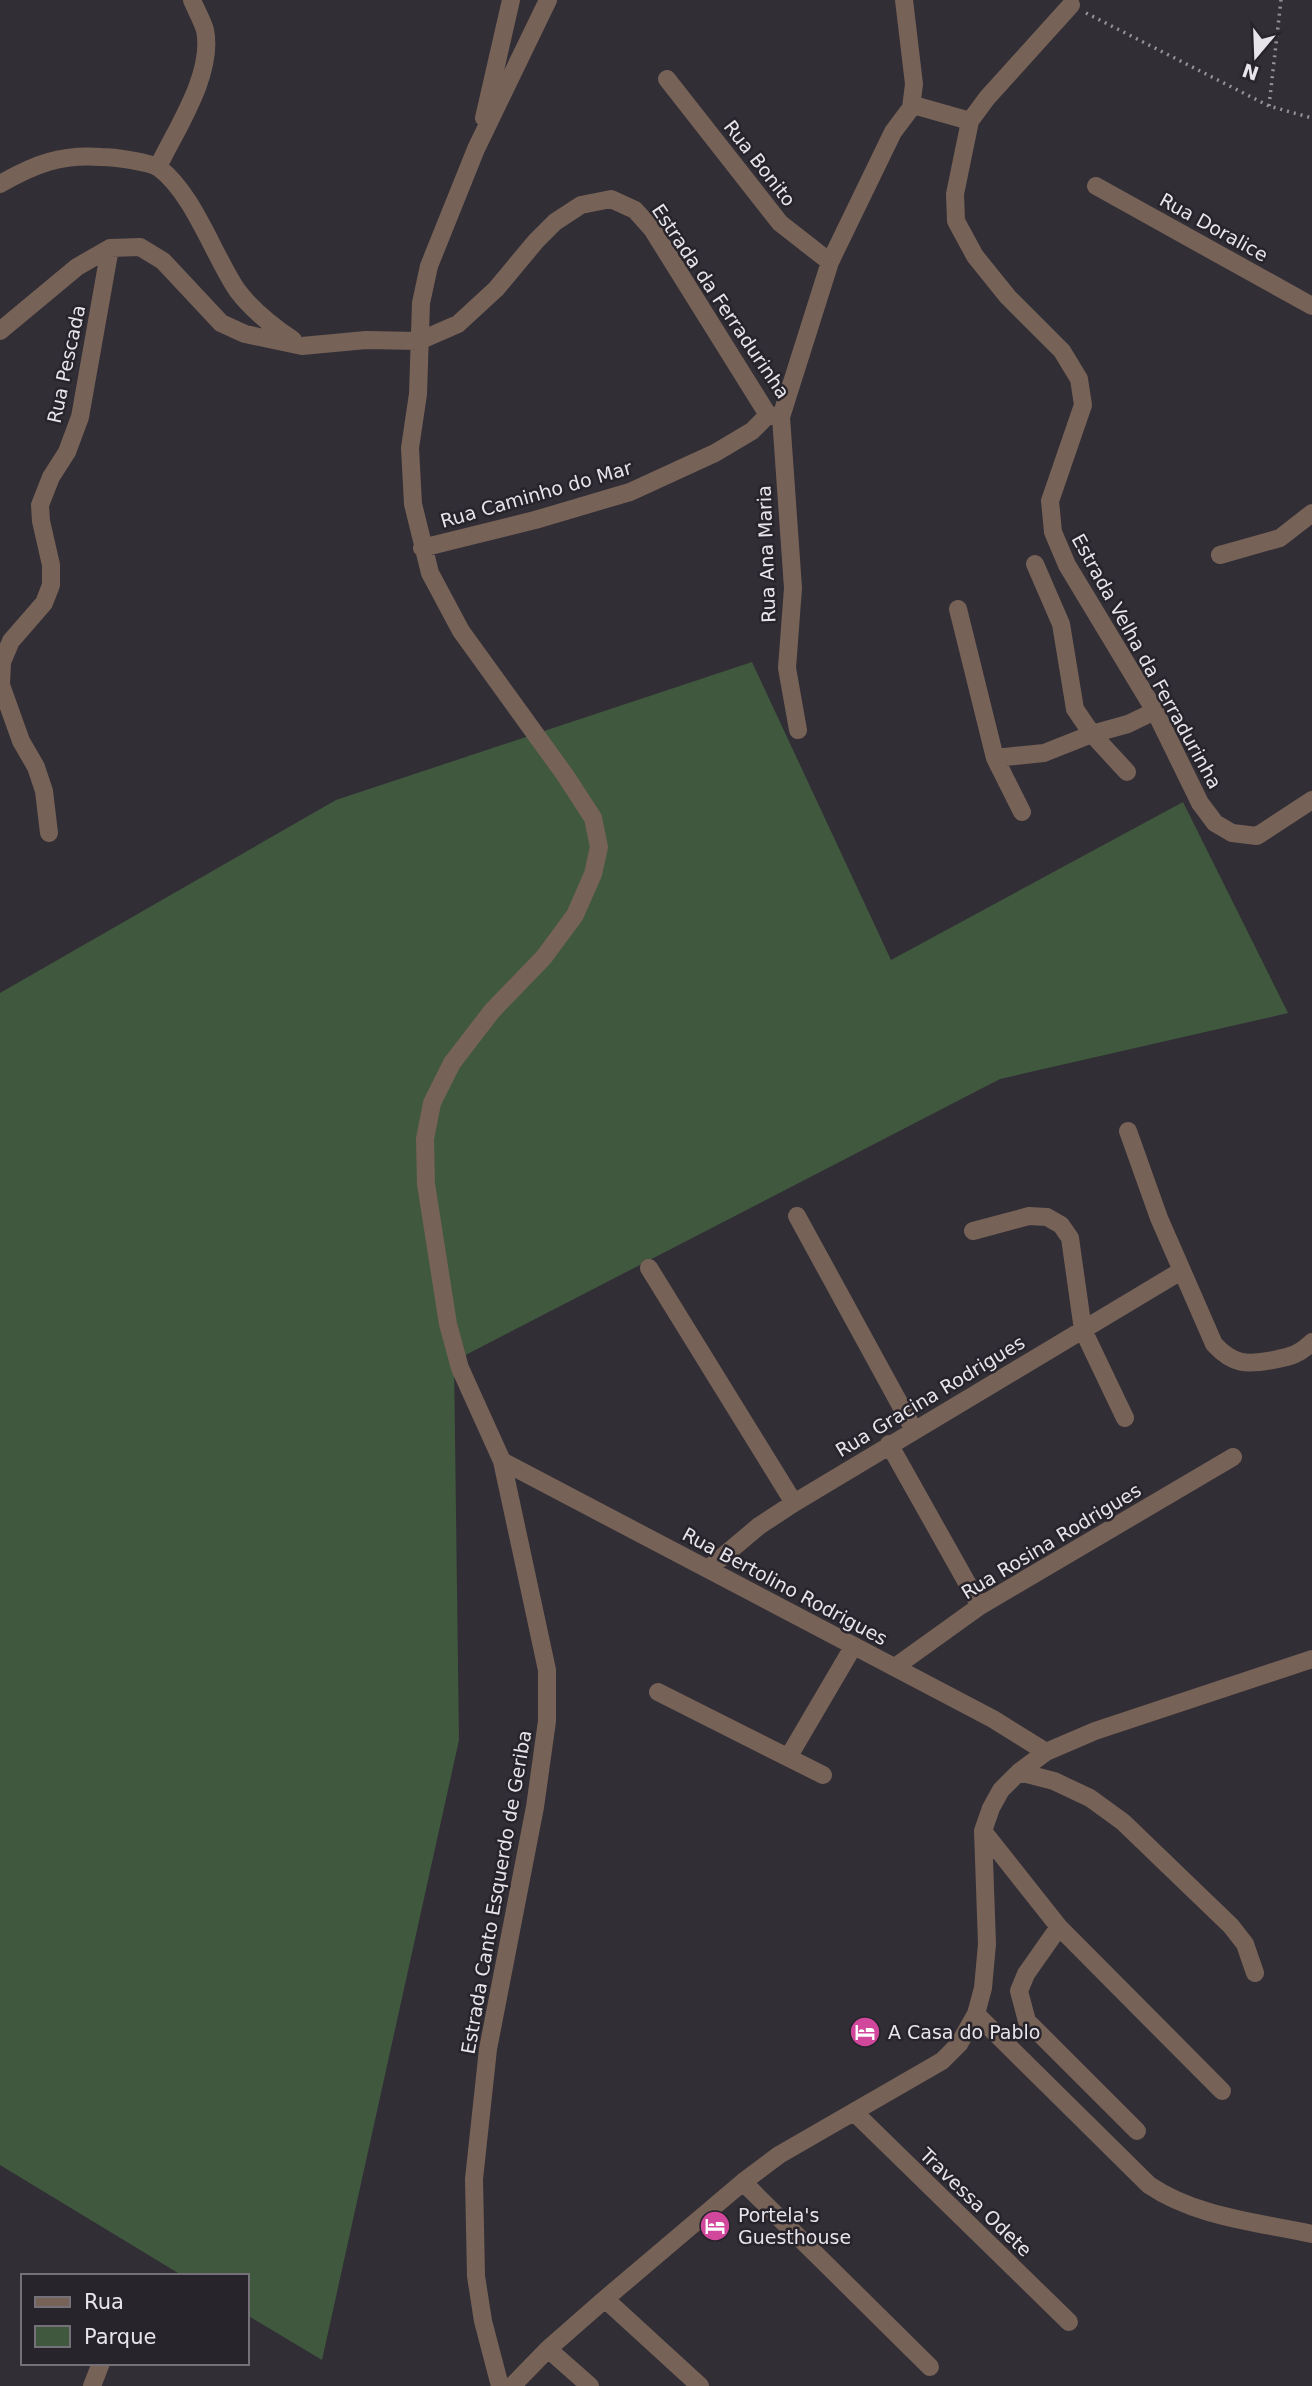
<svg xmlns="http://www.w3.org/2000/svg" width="1312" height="2386" viewBox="0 0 1312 2386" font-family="'DejaVu Sans',sans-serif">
	<rect width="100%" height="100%" fill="#312e36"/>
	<!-- green -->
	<path fill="#40583e" d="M752 662 891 960 1183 802 1288 1013 1000 1079 454 1361 459 1740 322 2360 247 2315V2276H183L0 2165V993L336 800Z"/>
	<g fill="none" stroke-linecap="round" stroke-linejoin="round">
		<!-- path -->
		<path stroke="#959298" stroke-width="3.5" stroke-dasharray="2 5" stroke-linecap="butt" d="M1086 13 1269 106 1312 118
			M1269 106 1281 0"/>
		<!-- minor -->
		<path stroke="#776257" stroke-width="18" d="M904 0 914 84 911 108
			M1071 5 987 98 970 121 955 194 956 221 975 256 1008 297 1062 351 1079 379 1083 405 1050 501 1053 532 1067 565 1155 711 1200 803 1215 823 1232 833 1257 836 1312 800
			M667 79 780 223 830 262
			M484 118 511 0
			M158 167C176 129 214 74 205 30 202 20 196 10 192 0
			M0 184C35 164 61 154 101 157 114 157 150 162 159 168 193 193 214 256 237 290 252 310 272 326 293 340
			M1096 186 1312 306
			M0 331 77 267 110 248 140 247 163 261 221 323 245 334 302 346 366 340 419 341 458 324 496 289 536 241 555 222 581 205 611 199 635 210 652 229 768 415 781 417
			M422 548 535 520 630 492 715 453 752 431 768 415
			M1220 555 1280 538 1312 513
			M1035 564 1061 624 1075 709 1092 734 1127 772
			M958 609 995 758 1022 812
			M798 730 787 668 793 588 781 417 830 262 893 132 911 108 917 106 970 121
			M995 758 1044 753 1092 734 1128 724 1155 711
			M49 833 44 791 36 767 21 741 1 685 2 662 11 641 44 603 51 585V565L41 521 40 505 51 477 67 452 80 417 110 248
			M1128 1131 1159 1218 1214 1344C1233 1365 1247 1365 1273 1360 1292 1356 1298 1355 1312 1342
			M797 1216 914 1430
			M973 1231 1029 1216 1047 1217 1061 1225 1070 1238 1083 1330 1125 1418
			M649 1268 794 1503
			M889 1444 980 1606
			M502 1461 993 1719 1046 1752
			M708 1569 759 1526 794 1503 1181 1271
			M895 1667 980 1606 1233 1457
			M658 1692 823 1775
			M789 1756 853 1647
			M1019 1772 1054 1781 1090 1798 1123 1822 1231 1926 1245 1944 1255 1973
			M983 1831 1059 1927 1222 2091
			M1059 1927 1026 1974 1019 1991 1027 2021 1137 2131
			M976 2014 1149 2185C1196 2217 1257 2222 1312 2234
			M854 2112 1069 2322
			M743 2182 930 2367
			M605 2299 700 2386
			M548 2349 590 2386
			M92 2386 101 2363
			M500 2386 483 2321 476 2276 474 2179 488 2049 535 1807 547 1721V1670L502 1461 460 1368 448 1324 426 1184 425 1139 432 1103 452 1063 492 1011 544 957 575 915 593 874 599 847 593 818 565 775 461 631 430 573 413 504 410 448 418 394 421 303 429 266 476 149 548 0
			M512 2386 548 2349 605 2299 743 2182 779 2155 942 2061 959 2044 976 2014 983 1988 987 1944 983 1831 991 1808 1001 1790 1019 1772 1046 1752 1095 1731 1312 1659"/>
	</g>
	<!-- icons -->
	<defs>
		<g id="hotel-disc" transform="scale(1.575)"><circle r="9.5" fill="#d1479c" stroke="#27242c"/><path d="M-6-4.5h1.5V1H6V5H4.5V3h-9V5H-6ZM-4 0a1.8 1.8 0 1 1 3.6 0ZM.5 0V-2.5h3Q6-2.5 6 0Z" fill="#fff"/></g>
	</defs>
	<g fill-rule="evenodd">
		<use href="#hotel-disc" x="865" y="2032"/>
		<use href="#hotel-disc" x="715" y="2226"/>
	</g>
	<g text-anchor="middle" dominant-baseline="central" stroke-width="5" stroke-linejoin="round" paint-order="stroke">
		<!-- street labels -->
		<g font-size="19" fill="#e7e5ea" stroke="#27242c">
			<text transform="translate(760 163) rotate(52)">Rua Bonito</text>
			<text transform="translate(1214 227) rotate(29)">Rua Doralice</text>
			<text transform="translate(721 301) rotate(56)">Estrada da Ferradurinha</text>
			<text transform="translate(66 364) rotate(-78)">Rua Pescada</text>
			<text transform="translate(536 494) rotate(-16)">Rua Caminho do Mar</text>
			<text transform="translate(766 554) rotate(-92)">Rua Ana Maria</text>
			<text transform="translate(1147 661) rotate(61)">Estrada Velha da Ferradurinha</text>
			<text transform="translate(930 1396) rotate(-31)">Rua Gracina Rodrigues</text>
			<text transform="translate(1051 1541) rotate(-31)">Rua Rosina Rodrigues</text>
			<text transform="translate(785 1586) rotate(28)">Rua Bertolino Rodrigues</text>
			<text transform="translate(496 1892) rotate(-80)">Estrada Canto Esquerdo de Geriba</text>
			<text transform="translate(976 2202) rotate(44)">Travessa Odete</text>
		</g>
		<!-- poi labels -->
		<g font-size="19" fill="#e7e5ea" stroke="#27242c" text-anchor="start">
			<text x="888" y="2032">A Casa do Pablo</text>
			<text x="738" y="2215">Portela's<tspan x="738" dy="22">Guesthouse</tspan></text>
		</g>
	</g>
	<!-- legend -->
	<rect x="21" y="2274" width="228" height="91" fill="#27242c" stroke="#747178" stroke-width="2"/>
	<rect x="35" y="2297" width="35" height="10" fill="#776257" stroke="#747178" stroke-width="2"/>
	<text x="84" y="2309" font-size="21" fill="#e7e5ea">Rua</text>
	<rect x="35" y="2326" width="35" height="21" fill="#40583e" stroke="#747178" stroke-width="2"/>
	<text x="84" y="2344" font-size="21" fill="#e7e5ea">Parque</text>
	<!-- north arrow -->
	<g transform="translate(1256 56) rotate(199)" stroke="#27242c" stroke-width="5" paint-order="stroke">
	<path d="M0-5L12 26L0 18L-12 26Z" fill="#e7e5ea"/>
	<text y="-10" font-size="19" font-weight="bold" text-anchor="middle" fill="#e7e5ea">N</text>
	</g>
</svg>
